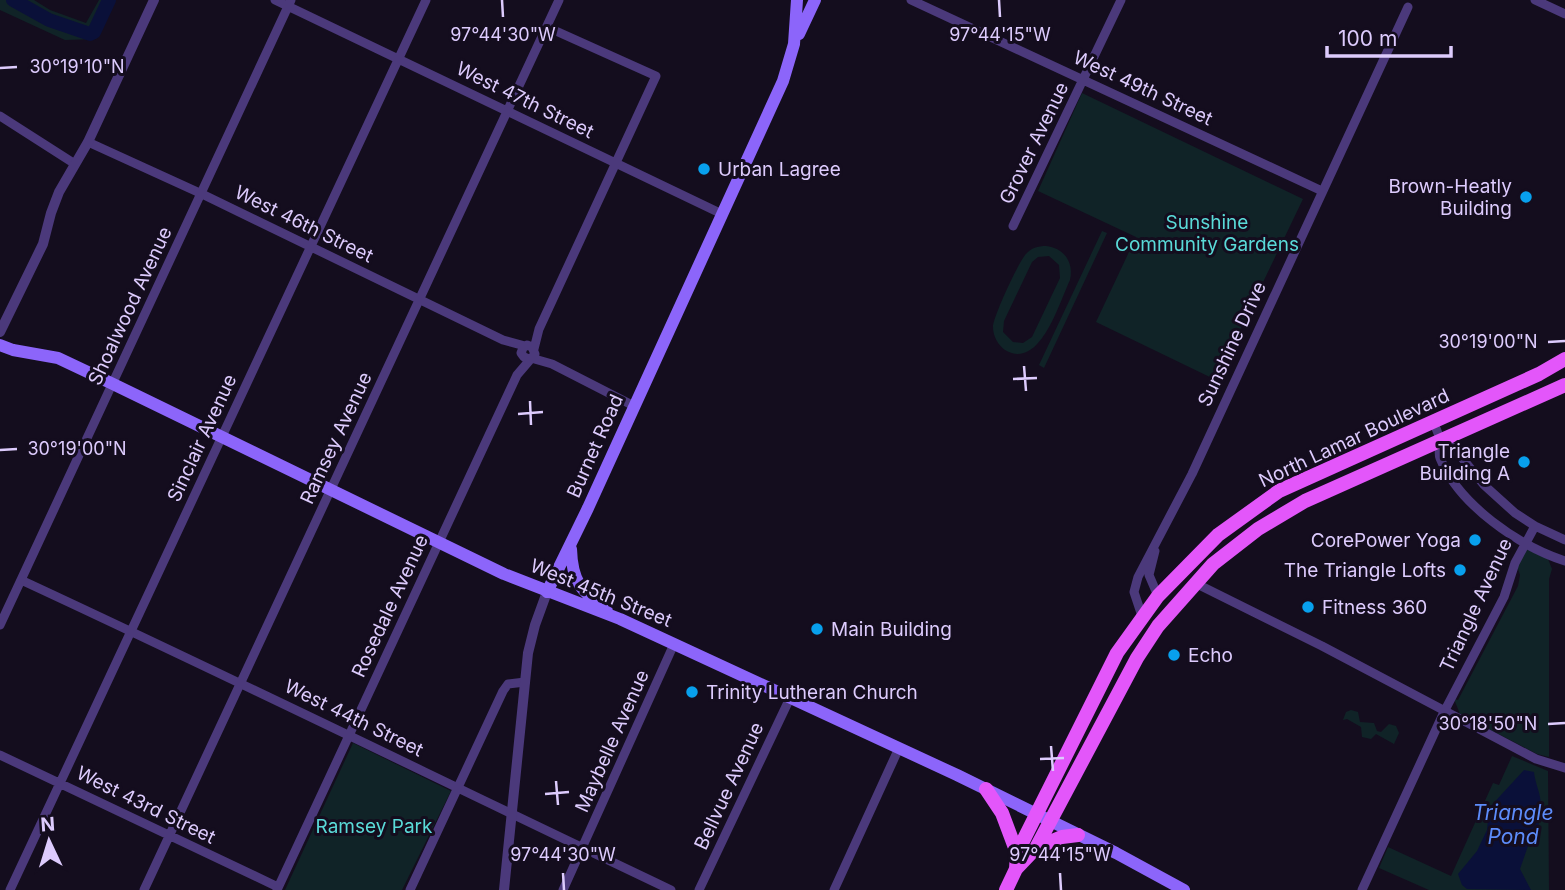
<svg xmlns="http://www.w3.org/2000/svg" width="1565" height="890" viewBox="0 0 1565 890" font-family="Inter,sans-serif">
	<rect width="100%" height="100%" fill="#140d1e"/>
	<!-- green -->
	<path fill="#102327" fill-rule="evenodd" d="M0 0H34L50 10 86 23 99 0H113L96 39 65 40 0 10Z
		M1082 93 1303 199 1216 380 1096 322 1136 237 1038 191Z
		M1102 231 1107 233 1044 368 1039 365Z
		M1046 246C1064 248 1074 262 1070 280 1059 303 1040 371 1005 350 998 345 993 336 993 327 993 317 1019 261 1026 254 1031 248 1038 246 1046 246ZM1049 256 1059 265 1060 278 1032 337 1023 343 1013 342 1003 332 1004 321 1032 262 1038 257Z
		M1528 548 1546 554 1552 569 1549 579V757L1537 754 1460 714 1454 699 1458 700 1518 586 1520 575 1517 566Z
		M1351 710 1358 712 1360 722 1374 723 1377 731 1381 732 1389 724 1396 726 1399 733 1394 744 1376 734 1371 739 1362 737 1361 727 1347 719 1343 720 1346 712Z
		M353 743 451 791 402 890H285Z
		M1512 756 1548 771 1549 890H1429L1379 868 1388 847 1451 876 1493 783 1499 785Z"/>
	<!-- water -->
	<path fill="#0a1039" d="M1524 770 1534 772C1535 783 1541 794 1541 806 1540 818 1537 829 1538 842L1528 846 1520 869 1531 890 1467 889 1462 885 1458 874 1477 851 1487 830 1489 808Z"/>
	<g fill="none" stroke-linecap="round" stroke-linejoin="round">
		<!-- river -->
		<path stroke="#0a1039" stroke-width="14" d="M13 0 49 20 90 34 94 32 109 0"/>
		<!-- minor -->
		<path stroke="#4b397b" stroke-width="9" d="M275 0 722 214
			M911 0 1322 191
			M1535 0 1565 14
			M0 116 75 164
			M88 142 202 194 503 340 525 346
			M1013 226 1121 0
			M534 349 539 329 656 76 547 27
			M531 358 552 364 634 406
			M1433 422C1436 428 1440 436 1440 442 1440 448 1438 453 1440 458 1459 505 1519 546 1565 561
			M1440 440 1454 448 1484 485 1515 513 1535 526 1565 540
			M1155 551 1149 575 1158 596
			M21 580C239 681 454 787 671 890
			M1195 583 1322 646 1536 759 1565 768
			M1142 616 1134 592 1138 577 1192 474 1408 7
			M0 625 291 0
			M0 755 278 887
			M10 890 426 0
			M144 890 559 0
			M277 890 517 375 535 354 532 347 527 345 523 348 521 353 524 357 529 359
			M410 890 503 691 508 684 525 682
			M563 890 674 644
			M699 890 790 698
			M834 890 899 748
			M1362 890 1444 712 1504 597 1515 563 1535 526"/>
		<!-- tertiary -->
		<path stroke="#4b397b" stroke-width="10" d="M0 332 43 244 51 213 59 192 88 142 154 0
			M504 890 528 653 535 625 547 592"/>
		<!-- secondary -->
		<path stroke="#8c65fa" stroke-width="12" d="M799 34 815 0
			M0 345 13 350 58 358 113 384 504 574 620 619 957 775 1116 853 1184 890
			M571 549C572 582 581 591 607 611
			M547 592 588 508 783 81 794 44 797 0"/>
		<!-- primary -->
		<path stroke="#e356fa" stroke-width="14" d="M986 789 1002 813 1017 853
			M1036 848 1062 837 1078 835
			M1016 869 1017 853 1117 653 1158 596 1218 535 1279 491 1539 374 1565 359
			M1006 890 1016 869 1036 848 1137 658 1158 626 1213 564 1258 529 1305 501 1565 385"/>
	</g>
	<!-- ticks -->
	<path fill="none" stroke="#ddcbfd" stroke-width="2.5" d="M502 0 503 17M999 0 1000 17M0 68 17 67M1548 342 1565 341M1024 366 1026 391M1013 379 1037 378M530 401 531 425M518 414 543 412M0 450 17 449M1548 724 1565 723M1051 746 1053 771M1040 759 1064 758M556 781 558 805M545 794 569 792M563 873 564 890M1060 873 1061 890"/>
	<!-- markers -->
	<g fill="#08a0ed" stroke="#140d1e" stroke-width="2.5">
		<circle cx="704" cy="169" r="7"/>
		<circle cx="1526" cy="197" r="7"/>
		<circle cx="1524" cy="462" r="7"/>
		<circle cx="1475" cy="540" r="7"/>
		<circle cx="1460" cy="570" r="7"/>
		<circle cx="1308" cy="607" r="7"/>
		<circle cx="817" cy="629" r="7"/>
		<circle cx="1174" cy="655" r="7"/>
		<circle cx="692" cy="692" r="7"/>
	</g>
	<g text-anchor="middle" dominant-baseline="central" stroke-width="6" stroke-linejoin="round" paint-order="stroke">
		<!-- street labels -->
		<g font-size="19" fill="#ddcbfd" stroke="#140d1e">
			<text transform="translate(1143 88) rotate(25)">West 49th Street</text>
			<text transform="translate(525 100) rotate(26)">West 47th Street</text>
			<text transform="translate(1034 143) rotate(-64)">Grover Avenue</text>
			<text transform="translate(304 224) rotate(26)">West 46th Street</text>
			<text transform="translate(130 306) rotate(-65)">Shoalwood Avenue</text>
			<text transform="translate(1232 344) rotate(-65)">Sunshine Drive</text>
			<text transform="translate(202 438) rotate(-65)">Sinclair Avenue</text>
			<text transform="translate(336 438) rotate(-65)">Ramsey Avenue</text>
			<text transform="translate(1354 438) rotate(-25)">North Lamar Boulevard</text>
			<text transform="translate(595 446) rotate(-66)">Burnet Road</text>
			<text transform="translate(601 593) rotate(22)">West 45th Street</text>
			<text transform="translate(1476 605) rotate(-65)">Triangle Avenue</text>
			<text transform="translate(390 606) rotate(-65)">Rosedale Avenue</text>
			<text transform="translate(354 718) rotate(26)">West 44th Street</text>
			<text transform="translate(612 741) rotate(-66)">Maybelle Avenue</text>
			<text transform="translate(729 786) rotate(-65)">Bellvue Avenue</text>
			<text transform="translate(146 805) rotate(26)">West 43rd Street</text>
		</g>
		<!-- poi labels -->
		<g font-size="19" fill="#ddcbfd" stroke="#140d1e" text-anchor="start">
			<text x="718" y="169">Urban Lagree</text>
			<text x="1512" y="186" text-anchor="end">Brown-Heatly<tspan x="1512" dy="22">Building</tspan></text>
			<text x="1510" y="451" text-anchor="end">Triangle<tspan x="1510" dy="22">Building A</tspan></text>
			<text x="1461" y="540" text-anchor="end">CorePower Yoga</text>
			<text x="1446" y="570" text-anchor="end">The Triangle Lofts</text>
			<text x="1322" y="607">Fitness 360</text>
			<text x="831" y="629">Main Building</text>
			<text x="1188" y="655">Echo</text>
			<text x="706" y="692">Trinity Lutheran Church</text>
		</g>
		<!-- park labels -->
		<g font-size="19" fill="#5adad8" stroke="#140d1e">
			<text x="1207" y="222">Sunshine<tspan x="1207" dy="22">Community Gardens</tspan></text>
			<text x="374" y="826">Ramsey Park</text>
		</g>
		<!-- water labels -->
		<g font-size="21" font-style="italic" fill="#5d8cfa" stroke="#140d1e">
			<text x="1513" y="812">Triangle<tspan x="1513" dy="24">Pond</tspan></text>
		</g>
	</g>
	<g font-size="18" text-anchor="middle" fill="#ddcbfd" stroke="#140d1e" stroke-width="6" stroke-linejoin="round" paint-order="stroke">
		<text x="503" y="41">97°44'30"W</text>
		<text x="1000" y="41">97°44'15"W</text>
		<text x="77" y="73">30°19'10"N</text>
		<text x="1488" y="348">30°19'00"N</text>
		<text x="77" y="455">30°19'00"N</text>
		<text x="1488" y="730">30°18'50"N</text>
		<text x="563" y="861">97°44'30"W</text>
		<text x="1060" y="861">97°44'15"W</text>
	</g>
	<!-- north arrow -->
	<g transform="translate(49 841) rotate(356)" stroke="#140d1e" stroke-width="5" paint-order="stroke">
	<path d="M0-5L12 26L0 18L-12 26Z" fill="#ddcbfd"/>
	<text y="-10" font-size="19" font-weight="bold" text-anchor="middle" fill="#ddcbfd">N</text>
	</g>
	<!-- scale -->
	<path d="M1327 46v10h124v-10" fill="none" stroke="#ddcbfd" stroke-width="3.5"/>
	<text x="1338" y="46" font-size="21" fill="#ddcbfd" stroke="#140d1e" stroke-width="5" paint-order="stroke">100 m</text>
</svg>
